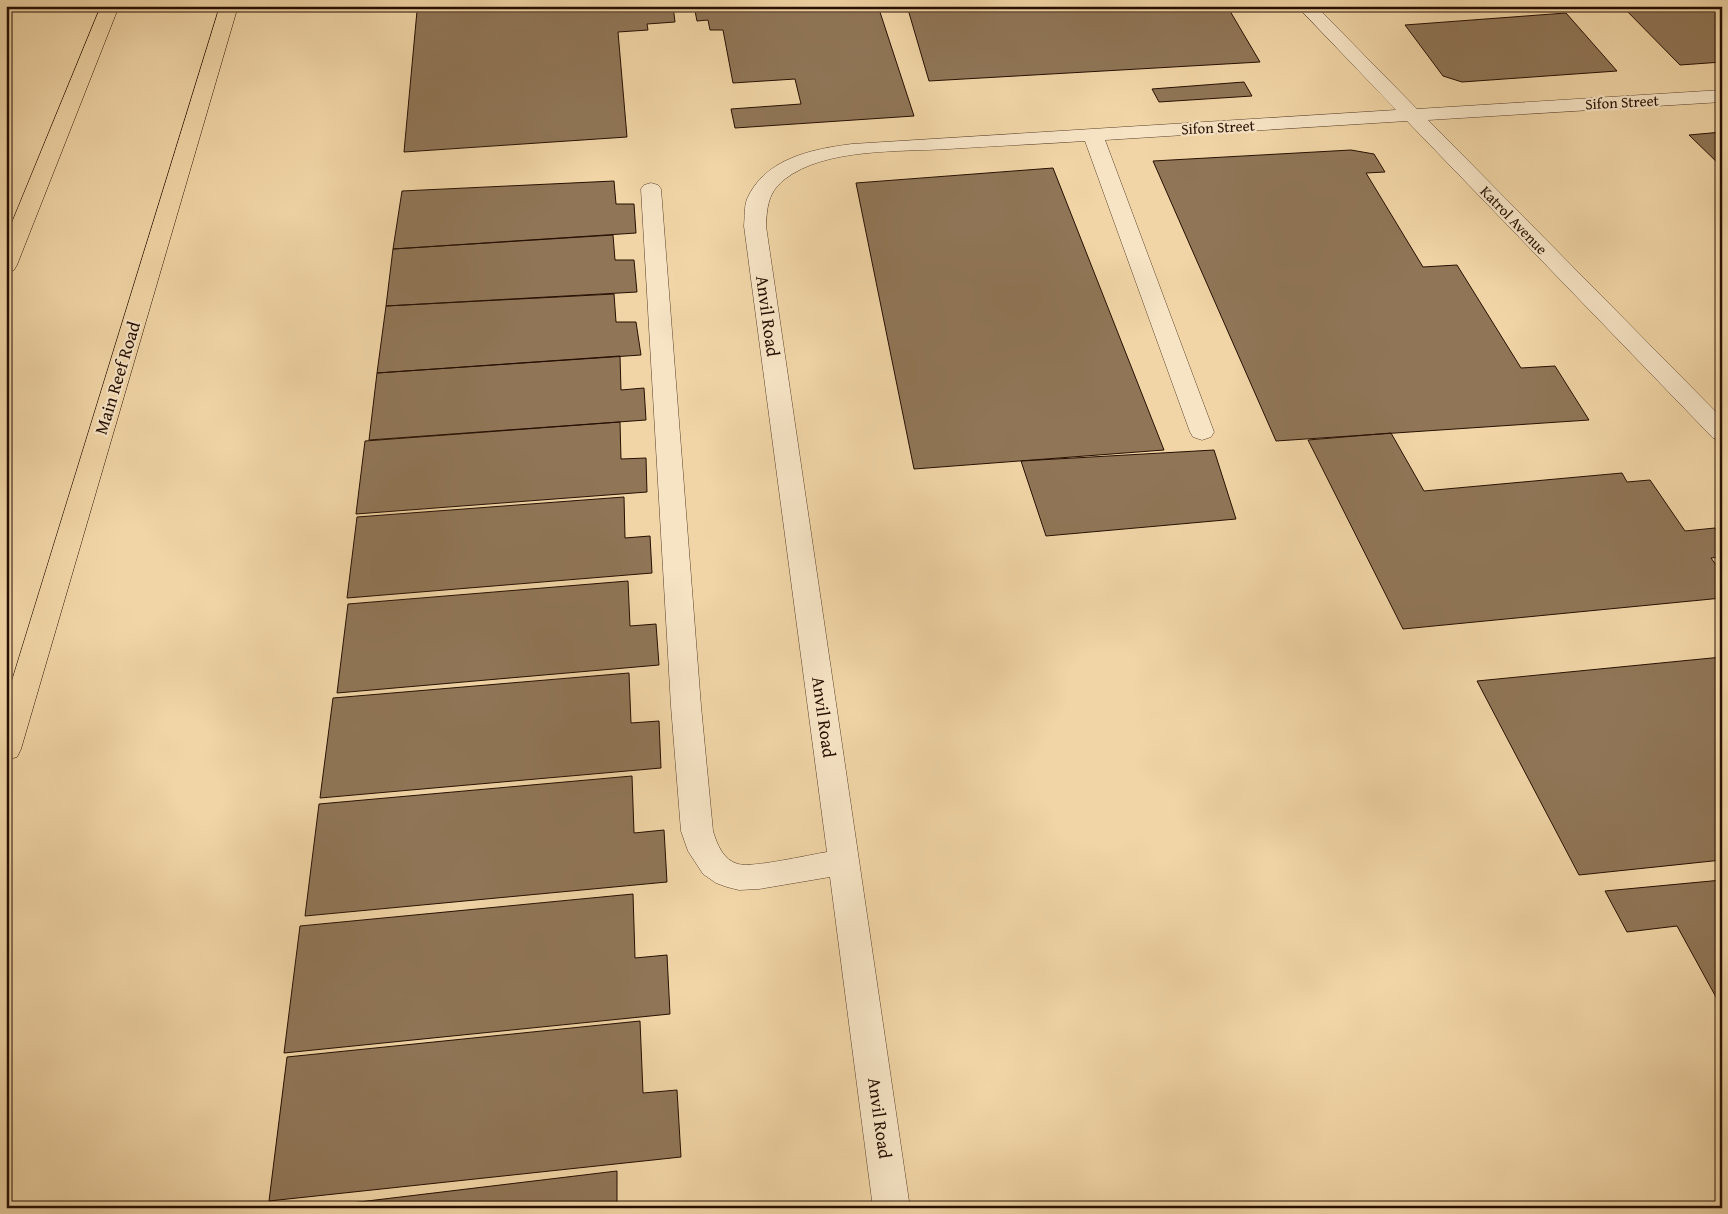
<svg xmlns="http://www.w3.org/2000/svg" width="1728" height="1214" viewBox="0 0 1728 1214" font-family="'Gentium Book Plus',serif">
	<rect width="100%" height="100%" fill="#f1d5a6"/>
	<filter id="stains"><feTurbulence type="fractalNoise" baseFrequency=".004" numOctaves="4"/><feColorMatrix values="0 0 0 0 .2 0 0 0 0 .09 0 0 0 0 .02 0 0 0 .5 -.17"/></filter>
	<radialGradient id="worn" r=".72"><stop offset=".6" stop-color="#630" stop-opacity="0"/><stop offset="1" stop-color="#630" stop-opacity=".3"/></radialGradient>
	<!-- building -->
	<path fill="#907657" stroke="#260f01" d="M498 6H673L675 22 647 24 648 30 618 32 627 137 404 152 417 11Z
		M694 6H878L914 116 735 128 731 109 801 104 795 79 733 83 723 30H710L708 20 697 21Z
		M907 6H1227L1260 62 929 81Z
		M1622 6H1711L1722 16V62L1680 65Z
		M1566 13 1617 71 1462 82 1443 76 1405 25Z
		M1244 82 1252 96 1159 102 1152 89Z
		M1722 132V167L1689 135Z
		M1351 150 1374 154 1385 172 1366 173 1423 267 1457 265 1521 368 1555 366 1589 420 1276 441 1153 161Z
		M1053 168 1164 450 914 469 856 183Z
		M614 181 616 204H634L636 233 393 249 402 191Z
		M613 235 615 260H634L637 292 386 306 393 249Z
		M614 294 616 322H636L641 355 377 373 386 306Z
		M620 356 621 390 644 388 646 420 369 440 377 373Z
		M620 422 621 459 646 458 647 492 356 514 365 441Z
		M1391 433 1424 491 1622 473 1627 482 1650 480 1685 531 1715 528 1722 537V557L1711 558 1722 573V598L1403 629 1308 440Z
		M1214 450 1236 519 1046 536 1021 461Z
		M624 497 625 538 650 536 652 573 347 598 357 517Z
		M628 581 630 626 656 624 659 665 337 693 348 604Z
		M1722 657V860L1579 875 1477 681Z
		M629 673 631 723 659 721 661 768 320 798 333 698Z
		M632 776 634 833 664 830 667 882 305 916 319 804Z
		M1722 880V1008L1677 926 1627 932 1605 891Z
		M633 894 635 958 667 955 670 1014 284 1053 300 926Z
		M640 1021 643 1093 677 1090 681 1157 269 1201 287 1057Z
		M617 1171V1208H309Z"/>
	<g fill="none" stroke-linecap="round" stroke-linejoin="round">
		<!-- minor casing -->
		<g stroke="#59402a" stroke-width="1">
			<path id="minor" d="M1297 6H1316L1417 109 1722 90V102L1428 120 1722 418V441L1713 438 1407 121 1105 140 1214 432 1211 437 1202 440 1193 437 1190 432 1085 141C1040 144 994 146 948 149 899 152 825 148 785 179 768 192 767 207 766 226L910 1208H873L830 877 759 889 739 890 727 887 716 883 703 874 688 851 681 831 671 706 641 189 644 185 651 183 658 185 661 189 701 706 713 831C717 844 723 860 738 864 753 868 808 855 827 852L744 226C745 217 744 207 747 199 765 158 813 149 852 144L1396 110Z"/>
		</g>
		<!-- major casing -->
		<g stroke="#260f01" stroke-width="1">
			<path id="major" d="M101 6H119L17 265 14 270 6 272V237Z
				M220 6H238L21 749 17 757 6 760V700Z"/>
		</g>
		<!-- minor -->
		<use href="#minor" fill="#f6e4c5" fill-rule="evenodd"/>
		<!-- major -->
		<use href="#major" fill="#f1d5a6" fill-rule="evenodd"/>
	</g>
	<g text-anchor="middle" dominant-baseline="central" stroke-width="4.5" stroke-linejoin="round" paint-order="stroke">
		<!-- far-street labels -->
		<g font-size="15" fill="#260f01" stroke="#f6e4c5">
			<text transform="translate(1622 102) rotate(-3)">Sifon Street</text>
			<text transform="translate(1218 127) rotate(-3)">Sifon Street</text>
			<text transform="translate(1514 220) rotate(46)">Katrol Avenue</text>
		</g>
		<!-- street labels -->
		<g font-size="18" fill="#260f01" stroke="#f6e4c5">
			<text transform="translate(768 316) rotate(82)">Anvil Road</text>
			<text transform="translate(117 378) rotate(-73)">Main Reef Road</text>
			<text transform="translate(824 717) rotate(82)">Anvil Road</text>
			<text transform="translate(880 1118) rotate(82)">Anvil Road</text>
		</g>
	</g>
	<!-- margin -->
	<rect width="1728" height="1214" fill="none" stroke="#f1d5a6" stroke-width="25"/>
	<rect x="8" y="8" width="1713" height="1199" fill="none" stroke="#260f01" stroke-width="2.5"/>
	<rect x="12" y="12" width="1703" height="1189" fill="none" stroke="#260f01"/>
	<rect width="100%" height="100%" filter="url(#stains)"/>
	<rect width="100%" height="100%" fill="url(#worn)"/>
</svg>
